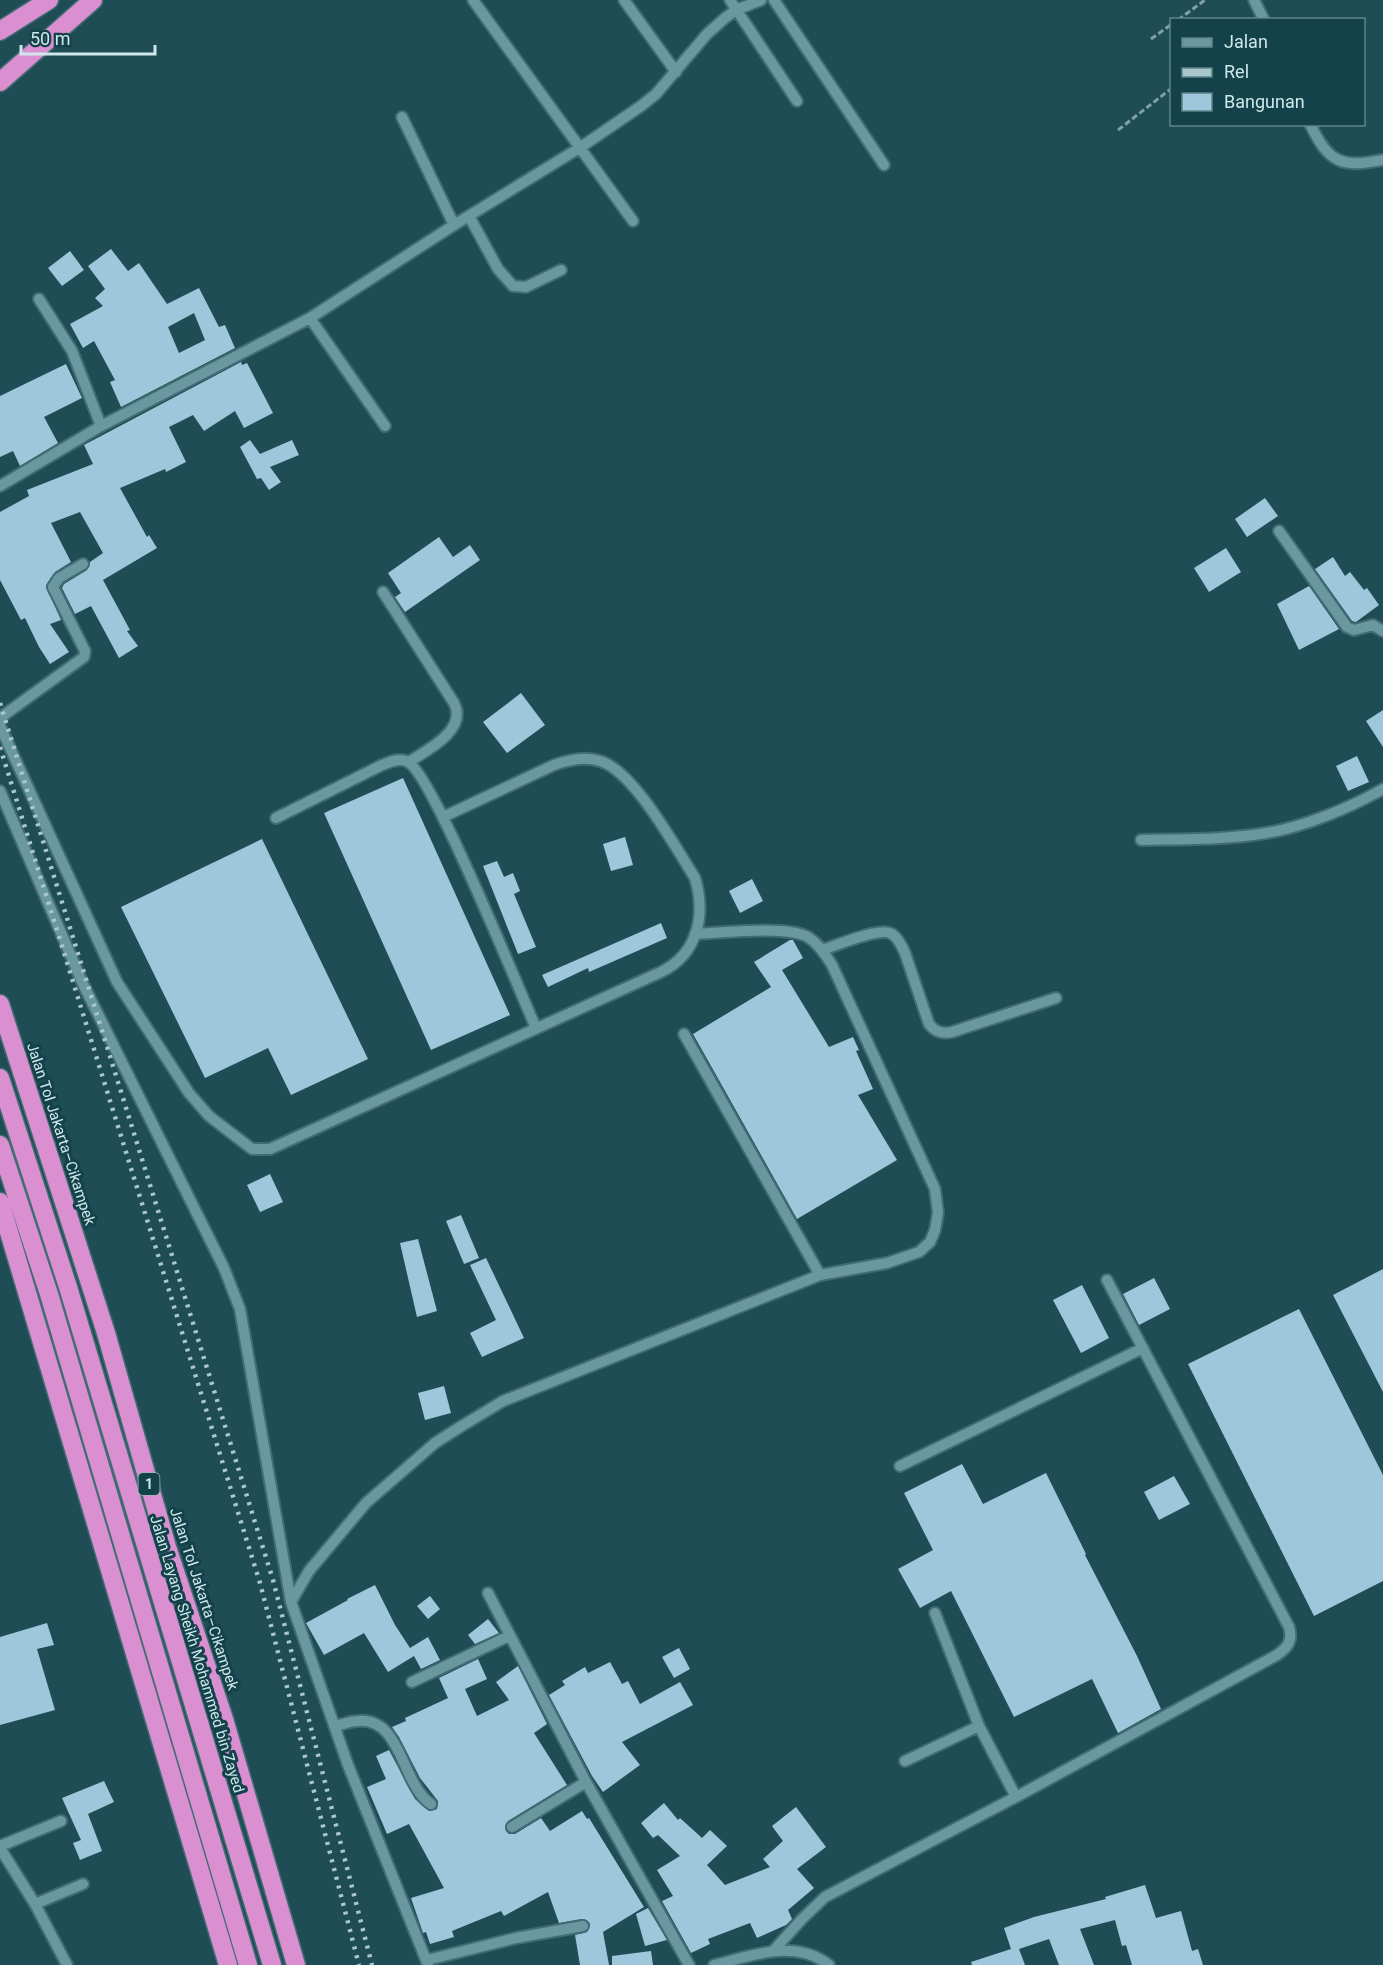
<svg xmlns="http://www.w3.org/2000/svg" width="1383" height="1965" viewBox="0 0 1383 1965" font-family="Roboto,sans-serif">
	<rect width="100%" height="100%" fill="#1f4d55"/>
	<!-- building -->
	<path fill="#9fc7db" fill-rule="evenodd" d="M111 249 128 271 139 263 167 304 199 288 219 327 225 325 235 348 121 407 110 382 115 380 94 341 83 348 70 324 103 306 95 298 105 289 88 266ZM194 313 205 340 179 353 168 327Z
		M70 251 84 270 62 286 48 268Z
		M241 362 242 365 247 363 273 413 244 428 235 411 204 431 193 415 169 427 186 462 166 472 165 469 120 488 147 537 149 535 157 548 103 580 130 630 127 631 138 646 119 658 91 606 75 614 62 588 64 584 87 570 90 562 103 553 80 512 51 523 71 562 55 572 46 586 61 620 50 624 69 652 50 664 39 647 25 618 21 620 0 580V512L29 496 27 490 93 464 84 445Z
		M66 364 82 398 44 417 58 443 20 466 13 451 0 457V396Z
		M250 440 260 454 292 440 299 455 270 467 281 482 269 490 261 478 257 479 240 447Z
		M1265 498 1278 516 1247 537 1235 519Z
		M439 537 453 557 470 545 480 560 405 612 395 597 401 593 388 573Z
		M1226 548 1241 572 1209 592 1194 568Z
		M1333 557 1345 576 1350 572 1364 590 1367 588 1379 605 1356 622 1352 621 1315 569Z
		M1309 586 1339 629 1299 650 1277 604Z
		M521 693 545 725 507 753 483 722Z
		M1383 710V747L1366 721Z
		M1357 756 1369 782 1348 791 1336 766Z
		M403 778 510 1015 431 1050 324 813Z
		M625 837 633 865 611 871 603 844Z
		M262 839 368 1059 291 1095 268 1048 205 1078 121 907Z
		M497 861 504 877 513 873 520 891 514 894 536 947 518 954 483 866Z
		M752 879 763 901 740 913 729 891Z
		M661 923 667 938 589 972 588 968 548 987 542 975Z
		M790 940H793L803 958 782 970 829 1047 853 1037 859 1050 856 1051 873 1089 858 1095 897 1160 797 1219 693 1034 771 987 754 962Z
		M270 1174 283 1202 260 1212 247 1185Z
		M461 1215 479 1258 464 1264 446 1221Z
		M418 1239 437 1311 417 1317 400 1243Z
		M486 1258 524 1338 482 1357 470 1333 496 1320 470 1265Z
		M1383 1269V1392L1333 1295Z
		M1154 1278 1170 1309 1139 1325 1123 1294Z
		M1082 1285 1109 1338 1081 1353 1053 1300Z
		M1299 1309 1383 1475V1581L1314 1616 1188 1364Z
		M444 1386 451 1413 425 1420 418 1393Z
		M962 1464 983 1504 1046 1473 1086 1554 1085 1555 1137 1656 1161 1709 1118 1733 1092 1679 1014 1717 951 1591 920 1608 898 1569 933 1550 904 1493Z
		M1174 1476 1190 1504 1159 1520 1144 1492Z
		M375 1585 395 1625 410 1648 428 1637 440 1660 421 1669 414 1656 388 1672 364 1633 324 1655 306 1623 348 1600 347 1599Z
		M430 1596 440 1609 428 1619 417 1606Z
		M488 1619 499 1633 475 1644 468 1635Z
		M47 1623 54 1645 37 1649 55 1710 0 1725V1637Z
		M679 1648 690 1669 674 1678 662 1657Z
		M478 1659 487 1679 465 1689 477 1716 509 1700 496 1682 518 1666 547 1724 534 1733 567 1785 508 1821 505 1827 506 1831 509 1834H515L541 1818 550 1831 582 1811 587 1819 589 1818 644 1907 603 1932 609 1965H580L575 1935 587 1932 590 1924 588 1921 582 1919 559 1923 548 1892 504 1916 501 1911 452 1931 454 1937 430 1944 426 1932 423 1933 411 1898 444 1888 409 1824 387 1834 367 1787 386 1779 376 1756 389 1750 415 1799 429 1811 437 1809 438 1801 420 1778 399 1737 392 1727 406 1721 405 1718 448 1698 439 1678Z
		M610 1662 622 1684 628 1681 640 1704 680 1682 693 1705 622 1742 640 1765 603 1792 592 1776 549 1695 565 1685 562 1681 585 1667 588 1673Z
		M104 1781 114 1802 88 1814 102 1851 80 1860 73 1843 81 1840 62 1798Z
		M664 1803 678 1820 680 1818 702 1838 710 1830 727 1846 707 1865 725 1885 770 1867 763 1859 783 1841 772 1826 796 1807 826 1847 797 1869 814 1888 788 1910 792 1919 786 1925 757 1938 750 1923 708 1939 710 1944 691 1953 662 1901 673 1896 657 1870 680 1856 658 1835 653 1838 641 1823Z
		M1145 1885 1156 1918 1181 1911 1192 1951 1198 1949 1203 1965H1132L1126 1945 1122 1946 1115 1920 1080 1929 1094 1965H1059L1049 1939 1019 1949 1025 1965H972L971 1962 1011 1949 1004 1928 1034 1917 1106 1899 1105 1897Z
		M648 1908 667 1940 645 1946 636 1914Z
		M651 1951 653 1965H612V1956Z"/>
	<g fill="none" stroke-linecap="round" stroke-linejoin="round">
		<!-- minor casing -->
		<g stroke="#426c73" stroke-width="14">
			<path id="minor" d="M473 0 633 221
				M624 0 676 72
				M730 0 797 101
				M774 0 884 165
				M1254 0 1264 20
				M402 117 454 225
				M1310 124C1329 163 1341 168 1383 160
				M469 216 498 269 513 286 526 287 561 270
				M39 299 72 351 101 426
				M310 318 385 426
				M0 486 101 426 310 318 454 225 581 147 641 106 656 94 707 34 725 18 736 10 761 0
				M1279 531 1347 627 1354 630 1373 625 1383 631
				M383 592 454 703C468 730 427 750 409 762
				M0 718 84 657 85 651 53 587 59 578 83 564
				M0 726 117 982 189 1093 209 1116 252 1149H270L661 972C698 954 706 915 695 878 675 847 634 771 600 761 585 756 568 760 554 765L443 817
				M0 791 83 984 224 1268 240 1309 291 1602 348 1765 428 1965
				M276 818 382 765C390 762 400 757 408 762 432 774 519 990 536 1028
				M1141 840C1182 839 1225 840 1266 833 1304 827 1349 808 1383 789
				M822 950C836 946 880 926 892 934 898 938 902 946 905 953L929 1024C935 1032 942 1034 952 1032L1056 998
				M684 1034 820 1275
				M900 1466 1143 1348
				M488 1593 586 1782 689 1965
				M291 1602 309 1571 366 1503 435 1443 460 1427 503 1401 820 1275 887 1263 919 1252 930 1242 935 1230 938 1213 935 1189 832 965C826 955 819 944 808 937 787 925 721 933 695 934
				M935 1613 979 1726 1016 1797
				M412 1682 509 1636
				M334 1726C342 1725 350 1721 358 1721 402 1717 401 1784 431 1804
				M905 1761 979 1726
				M512 1827 586 1782
				M0 1846 61 1821
				M0 1848 35 1904 67 1965
				M35 1904 83 1884
				M774 1950 802 1919 825 1897 1016 1797 1277 1655C1288 1647 1293 1641 1289 1627L1107 1280
				M427 1960 516 1938 583 1926
				M714 1965C751 1956 795 1938 829 1965"/>
		</g>
		<!-- highway casing -->
		<g stroke="#426c73" stroke-width="21">
			<path id="highway" d="M0 31 49 0
				M0 82 93 0
				M0 1004 106 1333 167 1547 224 1719 296 1965
				M0 1078 68 1287 272 1965
				M0 1145 49 1294 248 1965
				M0 1202 228 1965"/>
		</g>
		<!-- path -->
		<path stroke="#7fa1a7" stroke-width="3" stroke-dasharray="6 3" stroke-linecap="butt" d="M1178 20 1205 0
			M1151 39 1172 24
			M1118 130 1172 88"/>
		<!-- minor -->
		<use href="#minor" stroke="#6a98a1" stroke-width="10"/>
		<!-- highway -->
		<use href="#highway" stroke="#da8fd1" stroke-width="18"/>
		<!-- rail -->
		<path stroke="#aac7cb" stroke-width="4.5" stroke-dasharray="3 6" stroke-linecap="butt" d="M0 703 273 1580 372 1965
			M0 747 260 1583 359 1965"/>
	</g>
	<g text-anchor="middle" dominant-baseline="central" stroke-width="6" stroke-linejoin="round" paint-order="stroke">
		<!-- shield labels -->
		<rect fill="#13424a" stroke="#97b6bb" stroke-width="1.5" x="138.5" y="1473" width="21" height="22" rx="4.5"/>
		<g font-size="14" font-weight="bold" fill="#cfe7eb">
			<text x="149" y="1484">1</text>
		</g>
		<!-- street labels -->
		<g font-size="15" fill="#cfe7eb" stroke="#13424a">
			<text transform="translate(61 1134) rotate(72)">Jalan Tol Jakarta–Cikampek</text>
			<text transform="translate(204 1599) rotate(72)">Jalan Tol Jakarta–Cikampek</text>
			<text transform="translate(197 1654) rotate(73)">Jalan Layang Sheikh Mohammed bin Zayed</text>
		</g>
	</g>
	<!-- legend -->
	<rect x="1170" y="18" width="195" height="108" fill="#13424a" stroke="#5e848a" stroke-width="1.5"/>
	<rect x="1182" y="38" width="30" height="9" fill="#6a98a1" stroke="#5e848a" stroke-width="1.5"/>
	<text x="1224" y="48" font-size="18" fill="#cfe7eb">Jalan</text>
	<rect x="1182" y="68" width="30" height="9" fill="#aac7cb" stroke="#5e848a" stroke-width="1.5"/>
	<text x="1224" y="78" font-size="18" fill="#cfe7eb">Rel</text>
	<rect x="1182" y="93" width="30" height="18" fill="#9fc7db" stroke="#5e848a" stroke-width="1.5"/>
	<text x="1224" y="108" font-size="18" fill="#cfe7eb">Bangunan</text>
	<!-- scale -->
	<path d="M21 45v9h134v-9" fill="none" stroke="#cfe7eb" stroke-width="3"/>
	<text x="30" y="45" font-size="18" fill="#cfe7eb" stroke="#13424a" stroke-width="4.5" paint-order="stroke">50 m</text>
</svg>
